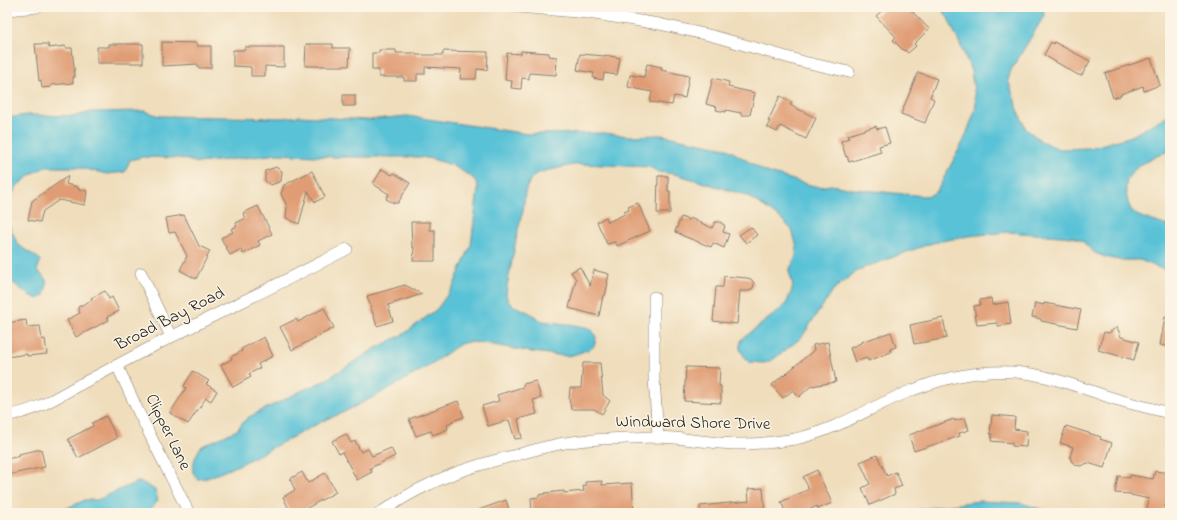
<svg xmlns="http://www.w3.org/2000/svg" width="1177" height="520" viewBox="0 0 1177 520" font-family="'Indie Flower',sans-serif">
	<rect width="100%" height="100%" fill="#fcf5e5"/>
	<filter id="ink" filterUnits="userSpaceOnUse"><feTurbulence type="fractalNoise" baseFrequency=".025" numOctaves="2"/><feDisplacementMap in="SourceGraphic" scale="8" xChannelSelector="R" yChannelSelector="G"/><feConvolveMatrix kernelMatrix="1 2 1 2 8 2 1 2 1" color-interpolation-filters="sRGB"/></filter>
	<filter id="wash" filterUnits="userSpaceOnUse"><feTurbulence type="fractalNoise" baseFrequency=".012" numOctaves="4" result="noise"/><feDisplacementMap in="SourceGraphic" scale="16" xChannelSelector="R" yChannelSelector="G"/><feGaussianBlur stdDeviation="0.9" result="paint"/><feColorMatrix in="noise" values="0 0 0 0 0 0 0 0 0 0 0 0 0 0 0 0 0 1.4 0 .05"/><feComposite in="paint" operator="in"/></filter>
	<g filter="url(#wash)">
		<rect width="100%" height="100%" fill="#efddbb"/>
		<!-- water -->
		<path fill="#5ac2d7" stroke="#3b6f7a" d="M939 7H990L999 14 1002 13 1005 7H1043L1044 16 1011 70 1008 80 1018 110 1026 129 1041 141 1059 149 1090 148 1132 136 1170 114V150C1150 160 1119 169 1127 197 1128 203 1130 210 1135 214 1144 219 1160 223 1170 227V272L1140 260H1119L1105 257 1095 253 1081 240 1073 237 1008 232 968 236 932 243 863 268 853 274 834 289 801 338 771 361 764 363 749 362 745 358 740 349V345L742 339 781 309 787 302 792 290 793 285 789 271 796 256 797 247 792 230 780 218 763 206 745 195 675 174 658 172 650 167 582 164 573 165 541 172 535 175 530 180 525 192 523 211 518 230 507 286 506 295 508 301 512 305 530 313 542 321 581 326 590 328 594 333 596 337 595 344 592 348 576 354 567 356 531 352 484 343 468 342 460 344 427 367 385 391 340 414 327 419 239 465 207 478 197 479C197 478 194 473 193 473 192 465 196 452 202 446L237 430 244 421 249 417 303 390 324 381 376 348 404 334 437 309 453 287 471 245 478 189 477 183 472 177 452 165 432 159 421 157H335L278 154 199 163 179 158 142 157 130 160 125 172 107 174 76 167H45L32 174 17 186 9 199 7 206V118L27 115 76 116 91 112 145 111 159 116 283 118 299 116 367 120 407 116 528 134 605 133 628 136 661 135 726 148 766 172 810 185 820 187 831 185 853 189 924 196 931 195 937 191 964 140 975 111 976 103 971 71 964 53 947 16Z
			M7 220 18 245 41 260 37 270C47 281 49 280 44 295L38 299 29 295 7 278Z
			M137 482 143 483 155 490 158 500 153 507 146 513H56L85 500H97Z
			M979 501 1021 503 1053 513H894Z"/>
		<g id="blocks">
			<!-- building -->
			<path fill="#e09d74" d="M886 7H908L929 29 914 44 916 46 908 53 905 50 904 51 893 40 896 37 876 16Z
				M162 42 197 43V46H211V68H198V64L162 66Z
				M1051 42 1053 44 1054 42 1090 61 1082 75H1078L1044 55Z
				M35 44H48L49 48 65 46 66 48H72L75 77H73V83L51 85V87L42 88 41 80 39 81Z
				M109 44H143V63H97V47H109Z
				M306 44H333V48H350L349 66H305Z
				M245 47H284V67L265 66V76H251V67L233 66V50H245Z
				M379 50H396V53H416V55H443V51L488 52 487 70 477 69 476 79H460L461 69 425 67V74H417V81H404V77H379V70H372V53H379Z
				M521 51 549 53V56L557 57 556 75 529 73V79L522 78 521 89 511 88 512 81 505 80 507 53 521 54Z
				M580 54 605 56V55L620 58 617 75 604 73 603 80 593 78 594 73 577 70Z
				M1151 58 1160 85 1144 91 1143 86 1121 94 1120 96 1113 98 1105 73Z
				M647 64 662 67 661 70 689 76 685 98 674 96 672 105 650 102 652 92 628 87 630 75 644 77Z
				M918 72 937 79 930 97 934 99 925 123 901 114Z
				M713 78 729 82 728 87 755 93 750 115H741V113L726 110V112L716 110 717 107 706 104Z
				M343 95H355V106H343Z
				M780 96 792 102 790 105 816 118 806 139 780 126 777 132 767 127 770 121H768Z
				M876 126 877 129 885 127 890 143 879 146 881 152 849 162 847 156 846 157 841 141 849 138 848 135Z
				M276 167 282 171 281 181 271 185 265 181V171Z
				M382 169 392 175 394 173 410 183 398 203H394L386 199 389 194 373 184Z
				M312 171 325 197 315 202 308 191 299 224 286 218 287 206 281 194 284 185Z
				M68 176 66 184 78 187V189L87 191 85 205 59 200 43 211 40 222 28 220 32 201Z
				M658 176H668V191H670V213H657Z
				M638 203 650 231 617 246 615 242 607 244 597 222 606 217 608 222 625 214 624 212 629 210 628 207Z
				M258 206 272 234 258 241 260 245 243 254 241 249 230 255 221 238 233 232 231 229 237 226 236 223 246 218 243 213Z
				M184 215 199 246 210 251 196 279 180 270 187 256 175 232 169 233 166 218Z
				M681 217 689 220 690 218 712 228 715 222H720L725 226 723 232 729 234 724 248 713 243 711 247 681 235V234L675 232Z
				M411 222H430V230H435V261H413L414 247H412Z
				M751 227 757 235 746 243 739 235Z
				M580 267 590 286 594 270 609 274 607 283H608L605 296H603L599 316 569 308 576 279 571 272Z
				M724 276 747 278 751 279 754 283 753 288 749 291H740L737 324 713 321 716 287H723Z
				M405 285 422 294 388 305 393 321 377 326 367 296Z
				M105 291 109 299 112 297 119 311 107 317 109 320 76 337 67 320 80 313 78 307 92 300 91 298Z
				M991 298 992 305 1008 302 1011 324 998 326 997 323 977 325 974 306 980 305V300Z
				M1035 303 1044 305V303L1081 310 1077 328 1041 321V319L1032 317Z
				M324 308 334 328 292 350 280 327 296 319 298 322Z
				M1165 317 1170 318V347L1160 345Z
				M943 318 947 338 914 344 910 325Z
				M26 320 27 327 40 326 42 340 45 339 47 354 27 356V354L7 357V323Z
				M1117 327 1121 337 1139 342 1134 360 1098 350 1104 332 1109 333Z
				M891 332 896 347 890 349 891 352 868 361 867 358 855 362 850 348 861 343V342Z
				M264 337 273 356 258 364 260 368 249 374 251 377 233 387 221 365 232 359 231 357 242 351 241 349Z
				M828 342 836 382 811 386 799 397 793 390 783 398 772 385 783 375 784 376 788 372 814 350 813 345Z
				M583 363H600L603 395 610 401 602 414 594 409H571L569 399 570 388H581Z
				M686 367 720 368 719 386H721V403L684 401Z
				M193 371 209 381 206 384 217 391 211 401 206 398 188 424 170 413 186 388 184 386Z
				M536 381 541 398 533 400 537 414 518 419 522 438 515 439 509 420 488 426 482 406 499 401 497 395 523 387V384Z
				M458 401 464 417 452 421 453 422 447 425 448 429 433 435 431 431 416 436 409 419Z
				M992 415 1015 417 1014 429 1027 431 1026 447 1012 446V443L991 441 992 434H990Z
				M106 416 117 438 78 458 68 439 93 426 92 423Z
				M965 418 969 430 959 433 960 436 914 451 909 435 954 419 955 421Z
				M1066 426 1101 437 1100 439 1112 443 1104 468 1088 463 1080 466 1076 465 1072 462 1070 457 1073 447 1060 443Z
				M346 434 351 443 355 441 361 452 368 449 372 456 391 448 395 456 370 468 372 472 357 480 342 452 339 454 332 441Z
				M41 449 45 467 7 475V459L20 456 19 454Z
				M877 455 887 476 896 472 902 486 894 489 895 494 870 505 862 488 870 484 860 462Z
				M817 470 832 503 818 509 817 506 803 513H786L781 502 809 489 803 477Z
				M1155 471 1170 473V501L1165 505 1164 513H1146L1149 499 1131 495V494L1115 493 1118 476 1130 478V475L1153 479Z
				M302 472 308 483 325 473 336 492 298 513H291L283 497 295 490 290 479Z
				M602 481V485L632 483 634 513H532L531 498 539 497V495L545 494V493L564 491V493L584 491 583 486H586L585 482Z
				M763 488 765 513H700V506L749 501 748 489Z
				M506 500 510 513H473V512Z"/>
		</g>
	</g>
	<g filter="url(#ink)">
		<use href="#blocks" fill-opacity="0" stroke="#867c6c" stroke-width="1"/>
		<g fill="none" stroke-linecap="round" stroke-linejoin="round">
			<!-- street casing -->
			<g stroke="#867c6c" stroke-width="12">
				<path id="street" d="M519 7 588 13 659 24 713 36 804 62 849 72
					M7 10 37 7
					M141 273 171 337
					M654 297V378L658 437
					M117 365 138 411 189 513
					M7 415C33 413 57 397 79 385 99 375 119 364 138 354 207 318 278 285 347 249
					M380 513C396 502 412 492 430 484 458 470 489 462 520 454 537 449 555 444 572 442 590 439 608 439 626 438 637 438 648 437 659 437 686 438 714 444 741 444 759 444 777 442 795 439 838 430 873 405 913 390 945 377 980 370 1014 372 1046 374 1076 386 1106 396 1127 403 1149 408 1170 413"/>
			</g>
			<!-- street -->
			<use href="#street" stroke="#fff" stroke-width="11"/>
		</g>
	</g>
	<g text-anchor="middle" dominant-baseline="central" stroke-width="3" stroke-linejoin="round" paint-order="stroke">
		<!-- street labels -->
		<g font-size="17" fill="#1c1c1c" stroke="#fcf5e5">
			<text transform="translate(170 319) rotate(-27)">Broad Bay Road</text>
			<text transform="translate(693 423) rotate(1)">Windward Shore Drive</text>
			<text transform="translate(168 432) rotate(64)">Clipper Lane</text>
		</g>
	</g>
	<!-- margin -->
	<rect width="1177" height="520" fill="none" stroke="#fcf5e5" stroke-width="24"/>
</svg>
